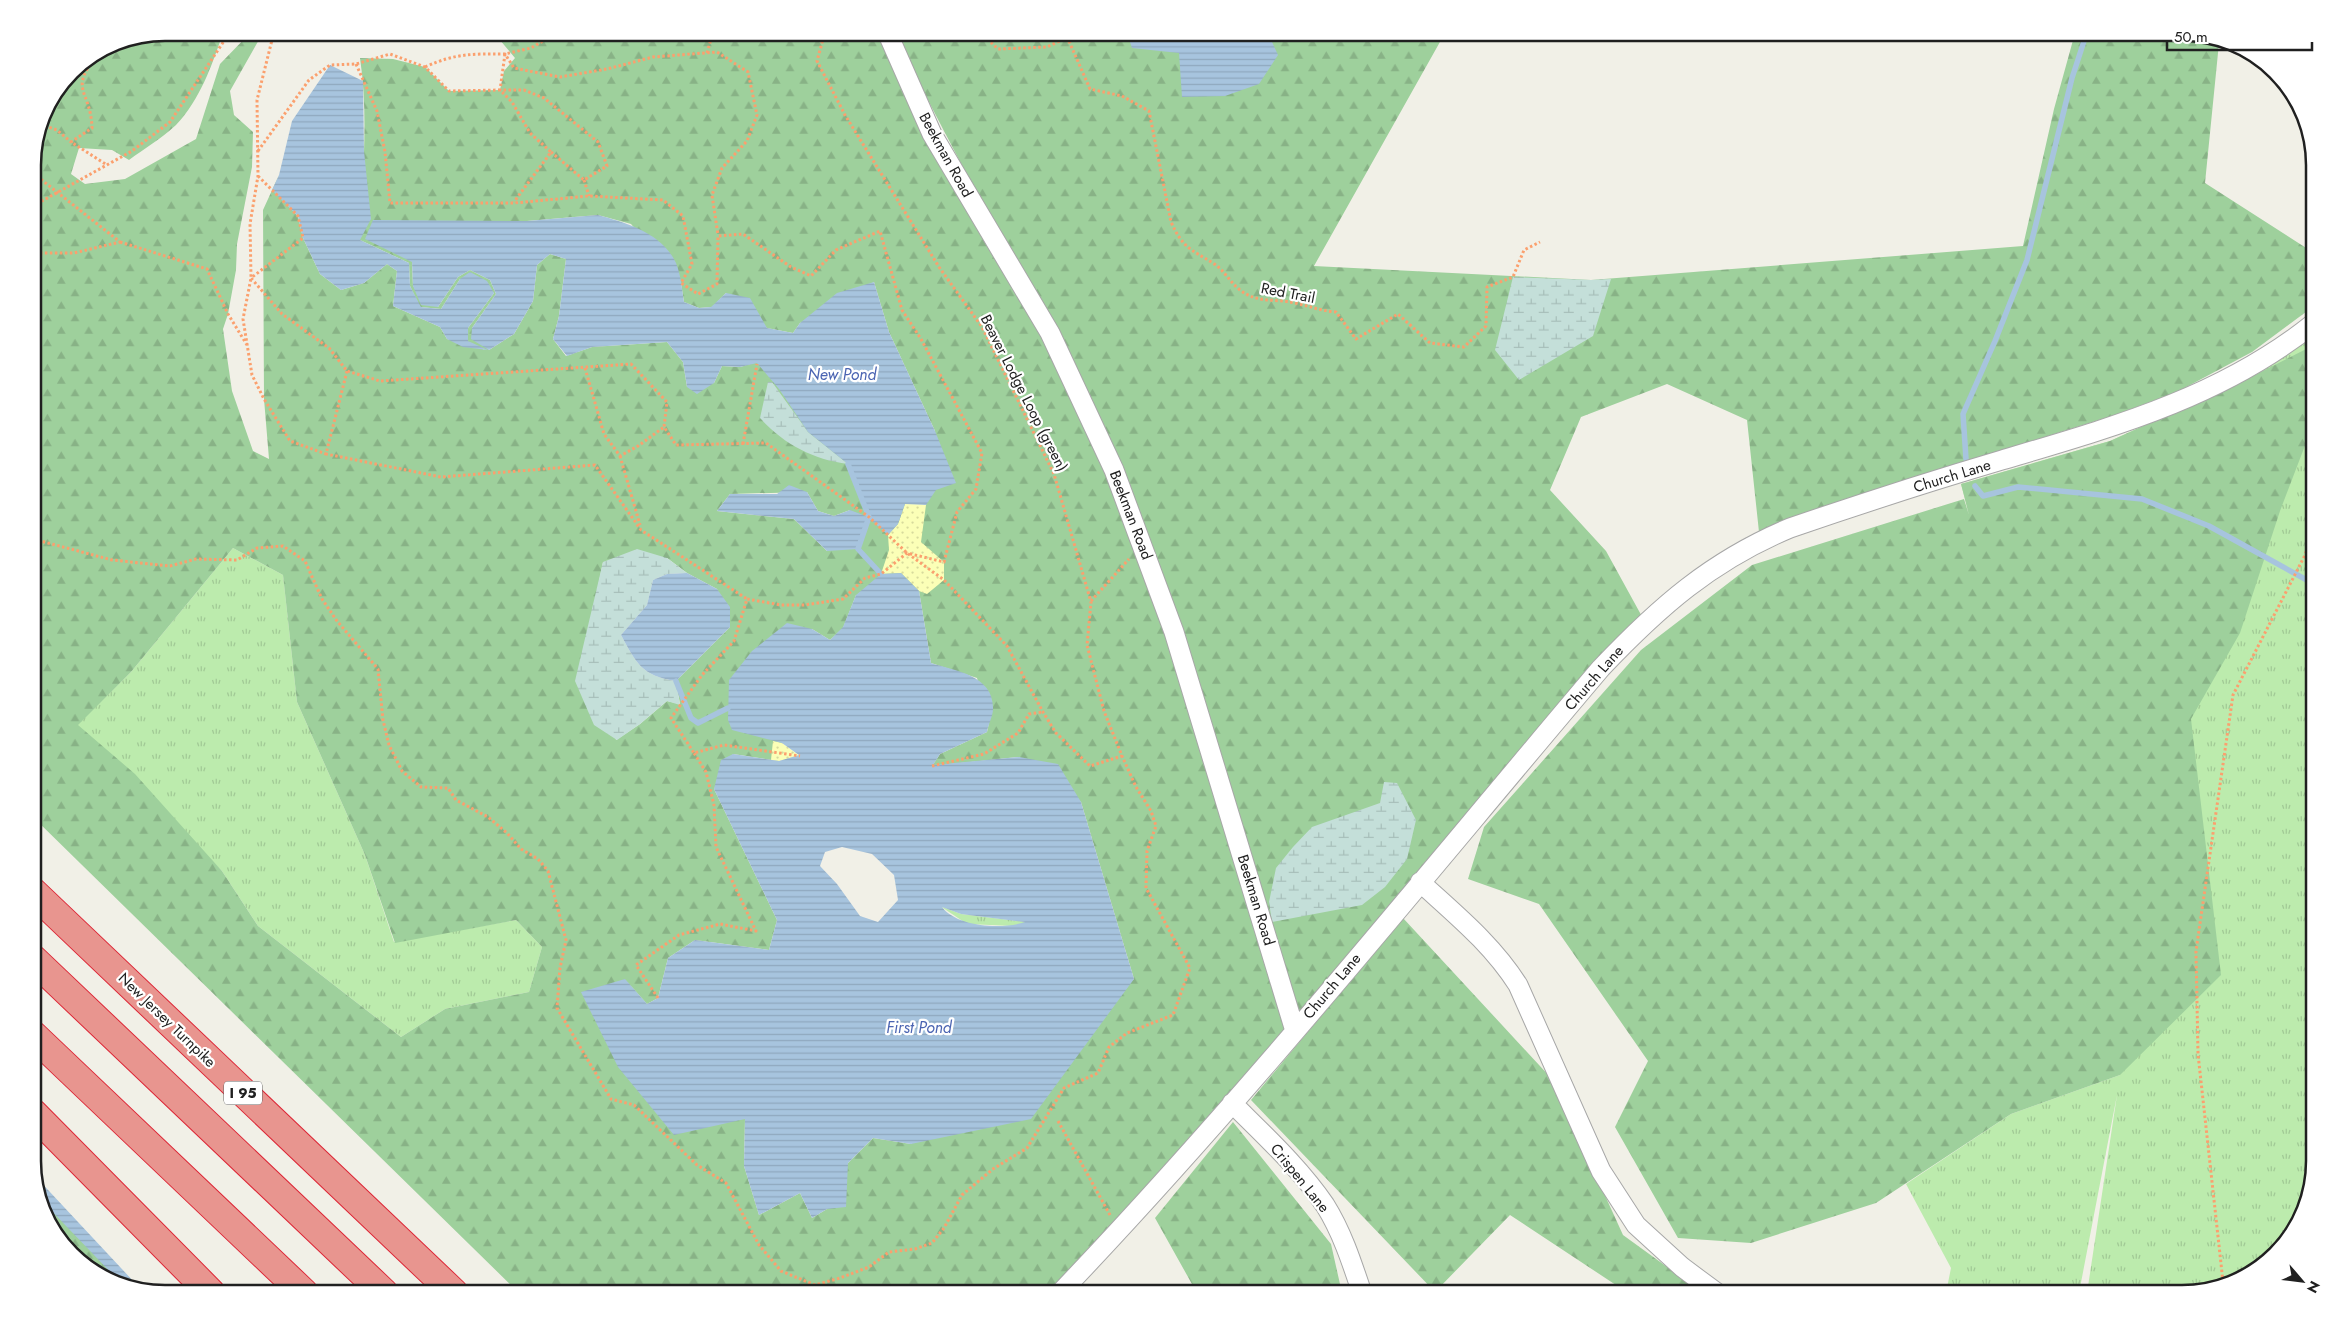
<svg xmlns="http://www.w3.org/2000/svg" width="2347" height="1326" viewBox="0 0 2347 1326" font-family="Jost,sans-serif">
	<defs>
		<pattern id="grass-tufts" width="24" height="20" patternUnits="userSpaceOnUse" patternTransform="scale(1.25)"><rect width="24" height="20" fill="#bcebad"/><path d="M3 7l-1-3M5 7V3M7 7l1-3M15 17l-1-3M17 17v-4M19 17l1-3" fill="none" stroke="#a1c995"/></pattern>
		<pattern id="forest-firs" width="22" height="20" patternUnits="userSpaceOnUse" patternTransform="scale(1.25)"><rect width="22" height="20" fill="#9ed09c"/><path d="M5 1l3.5 6h-7zM16 11l3.5 6h-7z" fill="#88b286"/></pattern>
		<pattern id="wetland-marsh" width="20" height="14" patternUnits="userSpaceOnUse" patternTransform="scale(1.25)"><rect width="20" height="14" fill="#c4dfd9"/><path d="M1 5h8M5 5V1M11 12h8M15 12V8" fill="none" stroke="#a8bfba"/></pattern>
		<pattern id="sand-dots" width="8" height="8" patternUnits="userSpaceOnUse" patternTransform="scale(1.25)"><rect width="8" height="8" fill="#fbffb7"/><path d="M2 2h.1M6 6h.1" fill="none" stroke="#d7da9d" stroke-width="1.8" stroke-linecap="round"/></pattern>
		<pattern id="water-rules" width="6" height="5" patternUnits="userSpaceOnUse" patternTransform="scale(1.25)"><rect width="6" height="5" fill="#a7c4de"/><path d="M0 2.5h6" fill="none" stroke="#8fa8be"/></pattern>
	</defs>
	<rect width="100%" height="100%" fill="#f1f0e7"/>
	<!-- grass -->
	<path fill="url(#grass-tufts)" d="M2314 335V1160L2297 1227 2248 1276 2182 1293H2087L2117 1095 2079 1293H1946L1951 1268 1906 1184 2011 1114 2120 1075 1961 484 2110 441 2247 379Z
		M233 548 283 575 297 702 365 855 394 942 516 920 542 947 529 992 445 1009 401 1037 258 926 222 871 77 725 131 672Z
		M940 906 961 914 1027 922 1013 926 967 924Z"/>
	<!-- forest -->
	<path fill="url(#forest-firs)" fill-rule="evenodd" d="M166 33H223C212 65 200 100 176 125 162 138 144 149 129 160L112 150 79 148 71 174 85 184 125 179 196 139 220 64 250 33H258L260 38 230 91 234 115 253 132 252 167 237 244 236 270 228 314 223 329 232 391 253 451 269 459 264 399 263 210 279 175 273 190 298 216 303 238 320 274 341 290 364 283 387 264 397 271 393 306 440 327 447 339 486 350 468 342V328L494 293 460 279 441 309 420 307 410 286 409 263 360 240C362 180 369 118 360 58L393 59 425 67 449 91 500 90 504 71 515 58 494 33H887L1043 321 893 33H1445L1314 266 1591 280 2023 246 2054 109 2075 33H2181L2219 43 2205 183 2314 253V306L2252 352 2177 392 2115 415 1994 453 1759 532 1747 420 1667 384 1581 417 1550 490 1606 551 1645 622 1060 1293H519L33 817V157L43 114 72 71 115 43ZM598 215 631 224 681 283 684 302 699 308 712 307 726 293 767 328 793 333 800 323 874 282 889 332 935 431 869 517 848 464 757 362 740 367 722 366 714 383 687 387 683 362 667 342 592 347 566 356 553 339 559 316 566 259 550 254 537 265 533 301 514 334 489 350 472 328 496 294 490 280 470 270 458 277 438 307 413 286 412 262 527 221ZM807 492 818 511 834 516 850 510 827 551 794 519 717 511 730 494ZM233 548 283 575 297 702 365 855 395 943 516 920 542 947 529 992 445 1009 401 1037 258 926 222 871 135 774 78 725 131 672ZM667 558 687 573 717 589 730 627 676 681 680 704 667 701 640 724 616 740 592 616 603 562ZM919 591 931 663 977 678 989 723 987 732 940 754 932 766 1019 757 1081 802 1134 979 911 1144 873 1138 848 1163 827 1209 812 1218 800 1193 759 1215 744 1166 745 1119 625 979 647 1004 658 998 668 958 695 940 769 950 777 920 714 789 733 754 779 761 782 743 812 629 830 640 843 628 856 595Z
		M2314 345V422L2280 511 2240 633 2191 719 2221 975 2120 1075 2011 1114 1876 1203 1751 1243 1678 1238 1615 1127 1648 1061 1539 904 1468 879 1484 827 1641 650 1752 565 1964 499 1969 515 1961 484 2110 441 2247 379Z
		M1403 918 1552 1079 1623 1235 1703 1293H1628L1510 1215 1435 1292 1251 1100Z
		M1233 1122 1331 1244 1342 1293H1197L1155 1218Z
		M40 1193 135 1285 99 1276 50 1227Z"/>
	<!-- wetland -->
	<path fill="url(#wetland-marsh)" d="M1513 277 1591 280 1611 279 1593 336 1519 380 1495 350Z
		M768 382H772L808 432 848 464C812 459 784 444 760 418Z
		M637 549 667 558 687 573 667 574 653 580 647 605 621 635C636 663 642 676 676 681L680 705 667 701 640 724 617 740 594 725 575 681 603 562Z
		M1384 782 1397 783 1416 820 1407 859 1385 887 1362 905 1272 922 1269 902 1276 868 1293 847 1312 827 1380 803Z"/>
	<!-- sand -->
	<path fill="url(#sand-dots)" d="M912 501 926 505 921 542 944 562V580L927 594 919 591 901 573 881 574 889 550 888 535 898 524 905 504Z
		M773 741 782 743 800 756 779 761 771 760Z"/>
	<!-- water -->
	<path fill="url(#water-rules)" fill-rule="evenodd" d="M1127 33H1268L1278 55 1259 84 1225 96 1182 97 1179 53 1132 48Z
		M330 65 363 81 364 151 371 219 360 240 409 263 410 286 421 307 441 309 460 279 470 272 487 281 494 293 468 328V341L488 350 463 347 447 339 440 327 393 306 397 271 387 264 364 283 341 290 320 274 303 238 298 216 272 190 279 175 292 121Z
		M598 215C627 223 662 233 676 263 681 275 682 290 684 302L699 308 711 307 726 293 750 298 767 328 793 333 800 323 837 293 874 282 889 332 935 431 956 483 936 490 926 505 905 504 898 524 888 535 869 518 858 549 827 551 794 519 717 511 730 494H777L789 485 807 492 818 511 834 516 850 510 868 517 848 464 808 432 779 389 757 363 740 367 722 366 714 383 697 394 687 387 683 362 667 342 592 347 567 356 553 339 559 316 566 259 550 254 537 265 533 301 514 334 489 350 471 339 472 328 496 294 490 280 470 270 458 277 438 307 421 305 413 286 412 262 365 239 373 220 527 221Z
		M687 573 717 589 730 607V627L676 681C642 676 636 663 621 635L647 605 653 580 667 574Z
		M901 573 919 591 931 663C955 671 994 675 993 709 993 716 988 725 987 732L940 754 933 765 1019 757 1058 764 1081 802 1134 979 1031 1119 911 1144 873 1138 848 1163 846 1207 827 1209 812 1218 800 1193 759 1215 744 1166 745 1119 674 1135 618 1067 581 992 625 979 647 1004 658 998 668 958 695 940 769 950 777 920 714 789 721 760 733 754 779 761 799 755 782 743 732 730 728 720 729 680 752 651 787 623 812 629 830 640 843 627 856 595 881 574ZM842 847 872 854 894 875 898 900 878 922 860 916 837 884 820 866 825 852ZM942 907 961 914 1025 922C1002 930 957 927 942 907Z
		M35 1176 135 1283 119 1281 42 1201Z"/>
	<g fill="none" stroke-linecap="round" stroke-linejoin="round">
		<!-- stream -->
		<path stroke="#a7c4de" stroke-width="5.5" d="M1966 459 1963 414 1995 341 2027 260 2072 78 2087 32
			M848 464 869 517 858 549 881 574
			M1975 486 1983 496 2018 487 2142 499 2209 526 2314 584
			M676 681 691 718 698 723 728 708"/>
		<!-- minor casing -->
		<g stroke="#a7a7a7" stroke-width="21">
			<path id="minor" d="M887 32 932 134 1050 333 1114 470 1174 632 1295 1031
				M1420 882C1456 915 1492 944 1518 985L1601 1171 1636 1225 1682 1267 1717 1293
				M1232 1103C1264 1135 1299 1167 1325 1205 1342 1232 1352 1263 1362 1293
				M1060 1293C1250 1094 1423 878 1601 668 1659 607 1711 561 1790 528 1860 504 1931 481 2002 460 2113 427 2222 397 2314 323"/>
		</g>
		<!-- highway casing -->
		<g stroke="#dd2636" stroke-width="30">
			<path id="highway" d="M33 892 454 1293
				M33 959 384 1293
				M33 1035 304 1293
				M33 1113 211 1293"/>
		</g>
		<!-- path -->
		<path stroke="#fba06e" stroke-width="3" stroke-dasharray="2.5 2.5" stroke-linecap="butt" d="M216 32 224 41
			M274 32 257 100 258 176 250 224 251 278 243 319 252 375 264 399 290 441 326 454
			M980 32 998 49 1047 47 1066 38
			M1065 32 1090 89 1122 96 1149 111 1171 222C1183 248 1190 249 1213 263 1224 270 1230 282 1240 290 1258 304 1275 298 1295 303 1309 306 1321 311 1336 312L1356 339 1398 314 1430 343 1464 347 1486 326 1487 287 1513 277 1524 250 1540 242
			M104 49 122 41
			M100 53C66 90 91 89 92 128L71 142 107 165
			M707 53 713 32
			M356 64 377 111 385 152 390 203H514L589 196 663 200 683 216 692 264 681 283 698 294 717 284 718 236 743 234 791 267 811 276 836 250 880 231 902 310 921 339 982 453 976 489 957 512 944 562 907 553 881 574 865 578 843 599 805 605H781L747 599 734 641 702 675 671 718 694 753 724 745 800 756
			M425 67C456 53 472 54 505 54L514 68 560 77 607 69 653 57 717 52 748 72 757 115 747 141 722 168 712 195 718 235
			M40 124 57 130 71 142
			M258 151 309 80 330 65 356 64 390 54 425 67 449 91 500 90 512 102 530 133 551 152 514 202
			M551 152 584 180 607 166 598 142 544 98 524 90H500L505 54 531 48 558 32
			M33 173 120 242 74 253H33
			M258 176 298 216 303 238 251 278 282 314 329 348 347 371 380 381 631 364 667 402 664 427 676 445 766 443 869 517 907 553 944 580 1007 646 1043 712 1056 733 1090 766 1122 756
			M584 180 589 196
			M33 214 42 201 132 151 170 122 230 32
			M120 242 207 269 228 314 247 345
			M585 368 604 434 620 456 638 446 664 427
			M347 371 326 454 441 477 595 465 641 530 747 599
			M743 444 757 364
			M620 456 640 525
			M33 539 112 560 170 566 196 559 237 560 257 548 283 546 305 561 322 599 337 621 378 669 383 720 389 745 402 771 421 787 448 788 456 800 488 817 507 833 521 849 538 859 548 871 566 940 560 968 557 1008 611 1099 634 1105 697 1165 726 1183 759 1245 781 1271 815 1285 840 1278 869 1267 889 1252 915 1249 932 1243 944 1228 962 1195 993 1169 1027 1148 1064 1088 1098 1073 1109 1047 1127 1033 1173 1015 1190 968 1146 888 1147 851 1156 826 1151 811 1136 787 1122 756 1104 711 1087 645 1091 602 1054 474 982 327 939 267 845 115 817 61 825 32
			M1091 601 1129 559
			M932 766 984 754 1018 733 1029 714 1043 712
			M658 998 636 965 679 935 720 924 756 931 716 847 714 805 706 772 694 753
			M1058 1121 1110 1215
			M2223 1282 2198 1054 2196 951 2233 695 2305 555 2314 529"/>
		<!-- minor -->
		<use href="#minor" stroke="#fff" stroke-width="19"/>
		<!-- highway -->
		<use href="#highway" stroke="#e8958f" stroke-width="28"/>
	</g>
	<g text-anchor="middle" dominant-baseline="central" stroke-width="4.5" stroke-linejoin="round" paint-order="stroke">
		<!-- shield labels -->
		<rect fill="#fff" stroke="#636363" stroke-width="1" x="224" y="1081.5" width="38" height="23" rx="4"/>
		<g font-size="14" font-weight="bold" fill="#202020">
			<text x="243" y="1093">I 95</text>
		</g>
		<!-- street labels -->
		<g font-size="15" fill="#202020" stroke="#fff">
			<text transform="translate(946 155) rotate(61)">Beekman Road</text>
			<text transform="translate(1288 293) rotate(11)">Red Trail</text>
			<text transform="translate(1024 393) rotate(63)">Beaver Lodge Loop (green)</text>
			<text transform="translate(1952 476) rotate(-17)">Church Lane</text>
			<text transform="translate(1131 515) rotate(69)">Beekman Road</text>
			<text transform="translate(1594 678) rotate(-49)">Church Lane</text>
			<text transform="translate(1256 900) rotate(73)">Beekman Road</text>
			<text transform="translate(1332 986) rotate(-50)">Church Lane</text>
			<text transform="translate(167 1020) rotate(44)">New Jersey Turnpike</text>
			<text transform="translate(1300 1178) rotate(51)">Crispen Lane</text>
		</g>
		<!-- water labels -->
		<g font-size="16" font-style="italic" fill="#4b64b2" stroke="#fff">
			<text x="842" y="374">New Pond</text>
			<text x="919" y="1027">First Pond</text>
		</g>
	</g>
	<!-- crop -->
	<path d="M0 0H2347V1326H0ZM165 41H2182A124 124 0 0 1 2306 165V1161A124 124 0 0 1 2182 1285H165A124 124 0 0 1 41 1161V165A124 124 0 0 1 165 41Z" fill="#fff" fill-rule="evenodd"/>
	<path fill="none" stroke="#202020" stroke-width="2.5" d="M165 41H2182A124 124 0 0 1 2306 165V1161A124 124 0 0 1 2182 1285H165A124 124 0 0 1 41 1161V165A124 124 0 0 1 165 41Z"/>
	<!-- north arrow -->
	<g transform="translate(2302 1281) rotate(118)" stroke="#ffffff" stroke-width="4" paint-order="stroke">
	<path d="M0-4L9 19L0 12L-9 19Z" fill="#202020"/>
	<text y="-8" font-size="14" font-weight="bold" text-anchor="middle" fill="#202020">N</text>
	</g>
	<!-- scale -->
	<path d="M2167 42v8h145v-8" fill="none" stroke="#202020" stroke-width="2.5"/>
	<text x="2174" y="42" font-size="15" fill="#202020" stroke="#ffffff" stroke-width="4" paint-order="stroke">50 m</text>
</svg>
